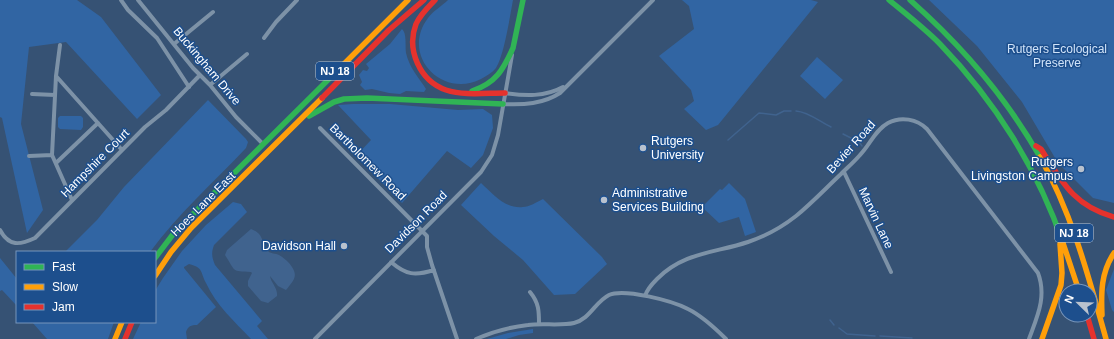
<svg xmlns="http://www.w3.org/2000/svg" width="1114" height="339" viewBox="0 0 1114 339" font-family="Arial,sans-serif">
	<rect width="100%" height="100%" fill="#365274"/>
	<!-- green -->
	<path fill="#3165a3" d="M0 0H77L101 17 161 95 137 119 66 42 29 47 21 124 43 210 27 233 2 118 0 117Z
		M448 0H513C510 16 504 56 496 68 492 73 486 76 481 79 442 99 400 55 428 18 433 11 442 6 448 0Z
		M682 0H811L818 2 718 125 706 130 684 109 694 101 691 90 659 56 694 29 689 6Z
		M929 0H1114V203L1093 198 1058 163 1022 102 977 46Z
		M402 29C407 33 405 46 406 53 409 67 419 78 426 89L424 92 406 91 400 94 389 93 372 89 365 90 360 85 362 82 359 75 363 70 367 71 369 68 366 64 390 44Z
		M817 57 843 80 825 99 800 76Z
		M208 100 246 139 248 142 246 148C214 182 178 214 150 252H65L97 220 124 187Z
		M353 104H390L458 110 483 109 492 115 493 128 483 155 471 168 447 151 402 203 356 156 371 140 338 105Z
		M60 116H81L83 118V127L81 130 60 129 58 127V118Z
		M481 183C493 194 505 209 523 207 529 207 537 202 543 199L602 257 607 264 575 294 554 295 523 260 494 236 461 205Z
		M729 183 745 199 756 232 745 236 739 217 719 223 702 207 720 189 722 190Z
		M233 202 241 204 247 212 214 245C211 253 212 258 215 265L262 321 257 326 268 339H251C235 322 216 305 206 283 200 272 204 268 189 264L184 267V268L216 307 197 325C191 325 188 326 186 332L187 339H133L141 322H155V291L163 278 182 251 206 225Z
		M0 258 17 279V306L2 290 0 291Z
		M1114 269V312L1112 310 1106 290Z
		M32 322H114L108 339H47Z
		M533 329V333L519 335 506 339H487L508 333Z"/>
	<!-- water -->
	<path fill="#40638e" d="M251 229C265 234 261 244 268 251 270 254 276 253 279 255 283 257 286 260 289 263 299 275 295 279 286 290L278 286 270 276C271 283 278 288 277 296L268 303 261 301 248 286V281L252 273 251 272C231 271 236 272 225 255L227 250Z"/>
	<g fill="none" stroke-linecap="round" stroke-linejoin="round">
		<!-- stream -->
		<path stroke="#40638e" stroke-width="1.5" d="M796 111C809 112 820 122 831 127
			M843 134 859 142 862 146
			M728 140 759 113 776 115 784 111H791
			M830 320 834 325
			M839 328 847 334 875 336
			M880 336 912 338"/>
		<!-- street -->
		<path stroke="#7d92a7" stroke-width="4" d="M121 0 128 10 157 38 189 87
			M138 0 193 68 210 85 236 117 263 144
			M264 38 276 22 297 0
			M174 44 213 12
			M60 45 56 76 52 155 72 200
			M56 76 122 150
			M210 85 247 54
			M505 93C525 96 545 97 563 87
			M32 94 55 95
			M503 104C524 105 543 104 560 93L653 0
			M320 128 427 236V247L432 265 457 339
			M29 156 52 155
			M56 163 98 123
			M844 172 891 272
			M0 230C9 247 20 245 35 238L145 127 166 110 200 75
			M391 262C406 275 415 276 434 270
			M530 292C539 303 539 311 539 324
			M645 296C647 289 652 284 657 279 684 252 715 253 748 242 766 236 782 227 796 216 812 203 826 188 841 174 847 168 854 162 860 155 870 145 875 130 888 123 901 116 917 119 927 129L1038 273C1047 297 1037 317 1029 339
			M315 339 481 172 492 155 498 135 512 55
			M476 339C492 332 510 327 528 325 542 323 561 326 574 323 590 319 595 302 609 295 624 288 673 301 688 309 702 316 715 328 726 339"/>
		<!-- fast -->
		<path stroke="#30b455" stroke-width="5.5" d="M889 0C906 14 924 28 940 44 994 100 1038 169 1063 243
			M910 0C962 46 1006 97 1040 157
			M513 48 523 0
			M472 91C496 83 503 70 513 48
			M309 116 334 102 344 99 367 98 503 104
			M155 258 174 233 344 64"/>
		<!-- slow -->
		<path stroke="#ff9f0a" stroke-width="5.5" d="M344 64 408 0
			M1040 157C1072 213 1089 278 1106 339
			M1063 243 1079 291
			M155 276 171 252 191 228 322 98
			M1102 315C1101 293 1101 272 1114 253
			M115 339 122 322
			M1042 339 1061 285 1062 273 1060 244"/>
		<!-- jam -->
		<path stroke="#e5322d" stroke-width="5.5" d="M435 0C428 7 420 15 416 24 406 50 420 81 446 90 464 96 486 93 505 93
			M322 98 389 30 424 0
			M1036 146 1041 149C1062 182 1074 206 1114 217
			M1087 315 1094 339
			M125 339 132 322"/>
	</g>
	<!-- markers -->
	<g fill="#b9c2ce" stroke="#1d4f8d" stroke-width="1.5">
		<circle cx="643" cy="148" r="4"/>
		<circle cx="1081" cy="169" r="4"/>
		<circle cx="604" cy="200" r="4"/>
		<circle cx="344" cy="246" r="4"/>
	</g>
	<g text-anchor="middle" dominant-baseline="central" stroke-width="3" stroke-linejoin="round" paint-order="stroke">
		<!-- shield labels -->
		<g fill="#1d4f8d" stroke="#bbcadd" stroke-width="1">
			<rect x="316" y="62" width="38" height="18" rx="3"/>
			<rect x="1055" y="224" width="38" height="18" rx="3"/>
		</g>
		<g font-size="11" font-weight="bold" fill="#fff">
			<text x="335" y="71">NJ 18</text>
			<text x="1074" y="233">NJ 18</text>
		</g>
		<!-- park labels -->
		<g font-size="12" fill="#d0e3f9" stroke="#1d4f8d">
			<text x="1057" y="49">Rutgers Ecological<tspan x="1057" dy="14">Preserve</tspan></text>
		</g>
		<!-- street labels -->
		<g font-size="12" fill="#fff" stroke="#1d4f8d">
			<text transform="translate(207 66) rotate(50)">Buckingham Drive</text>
			<text transform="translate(851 147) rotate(-48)">Bevier Road</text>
			<text transform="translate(368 162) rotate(45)">Bartholomew Road</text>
			<text transform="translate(95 163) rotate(-45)">Hampshire Court</text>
			<text transform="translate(203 204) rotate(-45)">Hoes Lane East</text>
			<text transform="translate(876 218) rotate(65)">Marvin Lane</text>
			<text transform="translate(416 222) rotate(-45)">Davidson Road</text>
		</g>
		<!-- poi labels -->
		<g font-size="12" fill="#fff" stroke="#1d4f8d" text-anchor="start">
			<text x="651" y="141">Rutgers<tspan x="651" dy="14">University</tspan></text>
			<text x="1073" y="162" text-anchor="end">Rutgers<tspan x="1073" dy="14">Livingston Campus</tspan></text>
			<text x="612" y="193">Administrative<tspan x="612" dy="14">Services Building</tspan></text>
			<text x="336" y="246" text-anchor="end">Davidson Hall</text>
		</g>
	</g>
	<!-- legend -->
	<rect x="16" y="251" width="140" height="72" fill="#1d4f8d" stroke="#7795bb"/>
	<rect x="24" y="264" width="20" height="6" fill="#30b455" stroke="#7795bb"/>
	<text x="52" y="271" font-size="12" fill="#ffffff">Fast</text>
	<rect x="24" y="284" width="20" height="6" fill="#ff9f0a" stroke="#7795bb"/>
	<text x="52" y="291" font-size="12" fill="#ffffff">Slow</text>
	<rect x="24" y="304" width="20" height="6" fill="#e5322d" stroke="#7795bb"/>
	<text x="52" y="311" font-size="12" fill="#ffffff">Jam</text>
	<!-- north arrow -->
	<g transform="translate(1078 303) rotate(293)"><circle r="19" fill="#1d4f8d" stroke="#7795bb"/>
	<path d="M0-3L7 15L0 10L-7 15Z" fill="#b9c2ce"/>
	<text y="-6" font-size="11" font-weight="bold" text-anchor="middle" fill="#ffffff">N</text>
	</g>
</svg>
